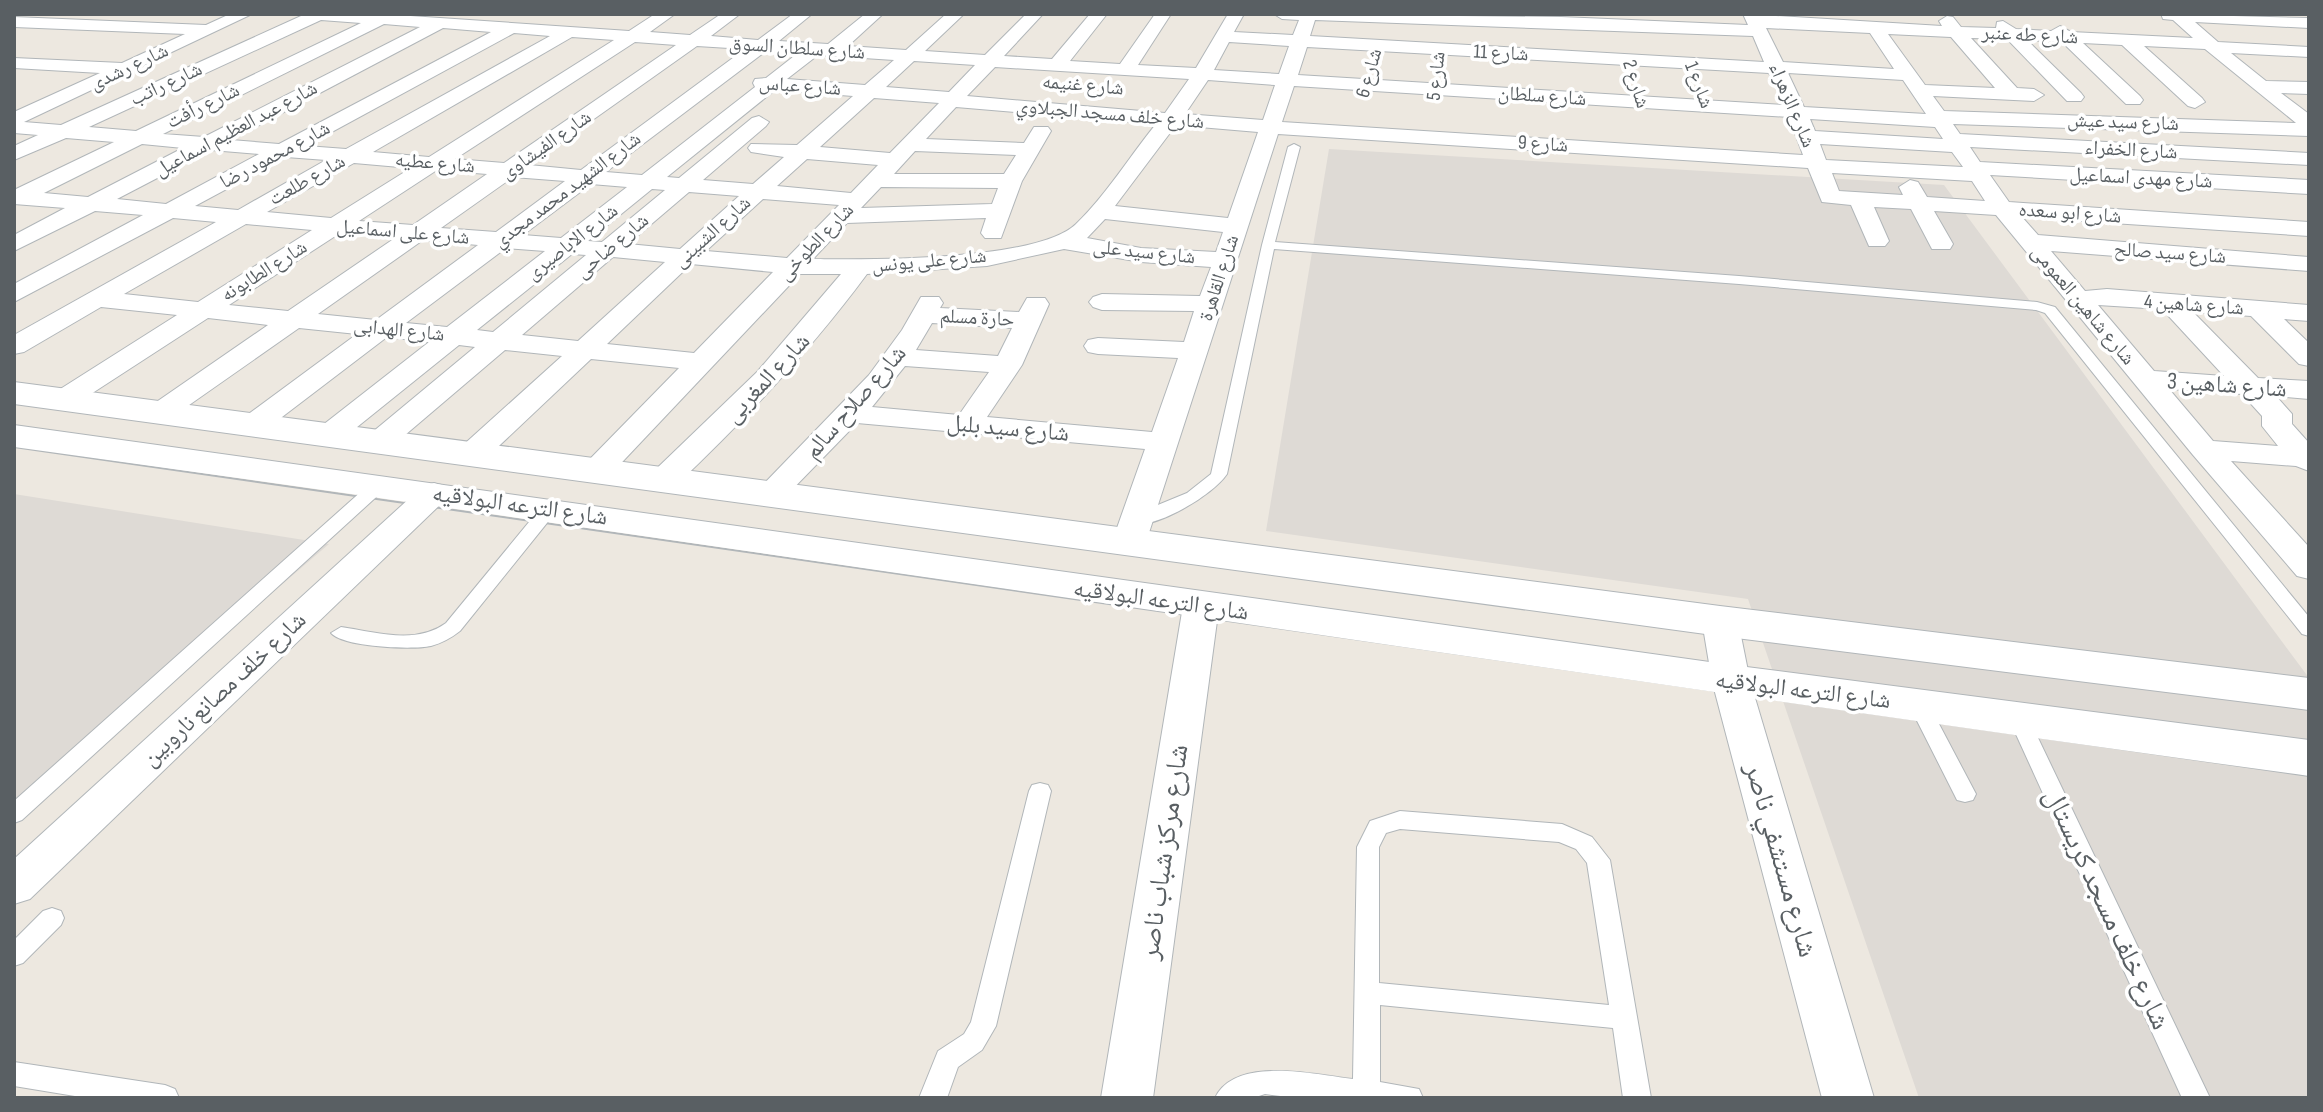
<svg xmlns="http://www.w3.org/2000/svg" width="2323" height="1112" viewBox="0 0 2323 1112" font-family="'Sofia Sans Condensed','Noto Naskh Arabic',sans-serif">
	<rect width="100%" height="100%" fill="#ede8e0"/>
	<!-- industrial -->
	<path fill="#dedad5" d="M1329 149 1944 185 2309 678V1098H1919L1748 599 1266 531Z
		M14 494 329 544 14 815Z"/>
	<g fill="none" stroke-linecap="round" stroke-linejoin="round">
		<!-- service casing -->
		<g stroke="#b1b6b9" stroke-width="2">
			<path id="service" d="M1294 144 1300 147 1275 242 1739 276 2037 302 2055 307 2309 617V636L2302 634 2045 313 2036 310 1739 284 1274 249 1227 474C1213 495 1156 529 1131 524L1128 520 1131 516 1187 493 1211 474 1262 245 1288 147Z
				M379 480 387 485 385 489 22 820 14 823V801L373 481Z
				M549 504 558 509 555 513 460 631C451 638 442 643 431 646 412 650 343 647 331 633L341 627C376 632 416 645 446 623L543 505Z
				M1919 698 1926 700 1929 705 1976 794 1973 800 1965 802 1957 800 1954 794 1909 705 1912 700Z
				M2019 712 2026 714 2029 719 2210 1098H2182L2009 719 2012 714Z
				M1040 783 1048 785 1051 791 996 1026 982 1050 958 1067 947 1098H919L938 1051 964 1034 971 1022 1029 791 1032 785Z
				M1400 811 1562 824 1592 837 1610 860 1651 1098H1623L1613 1028 1380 1005V1082L1419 1089 1423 1098H1297L1265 1094 1253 1098H1215C1235 1055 1316 1075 1353 1079L1357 847 1370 821ZM1400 829 1559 842 1576 849 1587 863 1609 1005 1379 983V847L1386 833Z
				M52 908 61 911 64 918 61 925 23 963 14 966V940L43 911Z
				M14 1062 165 1085 175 1089 179 1098H87L14 1086Z"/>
		</g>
		<!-- minor casing -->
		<g stroke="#b1b6b9" stroke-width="2">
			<path id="minor" d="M230 14H252L24 122 61 125 301 16 300 14H381L629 31 655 14H675L650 32 690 35 721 14H740L711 36 758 40 793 14H812L779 41 828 44 865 14H883L848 46 906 50 946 14H964L925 51 985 55 1026 14H1043L1004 56 1052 59 1090 14H1107L1070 61 1120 64 1155 14H1171L1138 65 1196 68 1228 14H1244L1234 32 1293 35 1299 20 1282 19 1274 14 1561 17 1748 25 1743 14 1942 26 1939 21 1947 16 1953 17 1961 27 1996 28 1997 22 2003 21 2016 29 2051 31 2060 26 2071 32 2193 38 2173 20 2163 19 2161 14 2309 18V28L2195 22 2218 42 2309 47V57L2231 53 2266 81 2309 82V94L2281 93 2309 114V136L1953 124 1960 134 2309 153V165L1970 147 1980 162 2309 180V194L1990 175 2009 202 2309 222V236L2022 217 2038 235 2309 257V271L2051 251 2085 291 2107 289 2309 305V321L2284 319 2309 343V366L2299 364 2251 316 2193 312 2258 378 2309 381V399L2276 396 2292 414V424L2309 443V471L2296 466 2231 461 2309 547V579L2297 576 2193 455 1996 215 1934 211 1953 244 1950 249H1932L1911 209 1874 207 1889 241 1885 246H1869L1851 205 1822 202 1808 168 1278 134 1146 542 1141 549 1129 552 1117 549 1112 542 1145 449 857 423 781 501 770 504 759 501 754 494 869 375 902 330 921 297H939L943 303 940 308 1019 312 1027 298H1045L1049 304 1022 365 987 417 1152 432 1178 358 1098 354 1088 352 1084 346 1088 340 1098 338 1184 342 1194 311 1102 310 1093 307 1089 302 1093 297 1102 294 1200 296 1211 267 1141 262 1064 249 987 266 867 274C810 351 745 420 675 486L664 488 653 486 648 479 653 472 757 372 841 274H800L608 477 597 479 586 477 581 470 586 463 679 368 591 359 483 461 472 463 461 461 457 454 461 447 562 356 505 350 391 447 380 450 369 447 365 441 369 435 475 347 459 345 341 440 330 443 319 440 315 434 319 428 429 342 387 337 265 430 254 433 243 430 239 424 243 418 357 334 299 328 172 417 162 420 152 417 147 411 152 405 268 325 208 318 74 405 64 408 54 405 50 399 54 393 177 315 101 307 24 352 14 354V335L216 222 173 218 14 302V284L143 215 95 211 14 251V235L65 208 14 204V190L114 142 66 138 14 160V146L38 135 14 133V112L100 73 14 68V58L122 63 185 34 14 27V17L206 25ZM321 20 361 23 136 131 89 127ZM1315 20 1753 36 1764 62 1310 36ZM384 24 420 27 204 137 163 134ZM443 28 491 32 279 144 231 140ZM1766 28 1870 33 1894 69 1783 62ZM514 33 550 36 346 149 306 146ZM1888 34 1951 37 1995 88 1925 85ZM572 37 614 40 429 157 373 152ZM1971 38 2007 39 2067 101H2081L2084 97 2081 93 2027 40 2062 42 2126 104H2140L2143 100 2140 96 2083 43 2122 45 2188 106 2195 108 2205 102 2202 98 2144 46 2205 49 2296 123 1944 111 1933 96 2034 101 2044 95 2034 89 2017 88ZM635 42 676 45 504 163 455 159ZM1229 42 1289 46 1279 74 1214 70ZM697 46 745 49 581 170 529 165ZM1307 47 1769 73 1784 105 1298 75ZM766 51 798 53 766 78 755 79 753 83 755 87 642 175 606 172ZM818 55 894 60 865 85 787 79ZM914 61 975 65 949 92 886 87ZM995 67 1189 79 1165 113 967 96ZM1788 73 1903 80 1926 114 1804 107ZM1208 80 1275 85 1263 120 1185 114ZM1294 86 1789 117 1803 155 1282 122ZM775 90 853 96 797 145 751 144 748 148 751 152 784 157 753 184 703 180 766 126 769 122 759 116 752 118 679 178 667 177ZM874 98 939 103 890 153 820 147ZM956 107 1156 124C1130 156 1106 195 1076 224 1038 261 868 260 813 259L847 223 986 218 981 233 985 238H1001L1022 181 1051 131 1048 127H1034L1024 143 926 139ZM1810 119 1935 127 1943 139 1815 131ZM1176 125 1258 132 1228 218 1115 206ZM142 144 183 148 88 197 44 193ZM1820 144 1952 152 1963 167 1826 160ZM211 150 259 154 166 204 117 199ZM915 151 1016 155 1004 174H894ZM286 157 326 160 238 210 195 206ZM807 159 878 165 851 193 777 186ZM354 163 411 168 331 218 267 212ZM437 170 487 174 413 225 359 221ZM1832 173 1972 181 1985 201 1927 197 1918 182 1910 180 1899 187 1903 195 1839 191ZM513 177 565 181 496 232 441 228ZM591 184 627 187 561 238 523 235ZM881 187 998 188 992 204 861 208ZM652 189 665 190 602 242 588 241ZM689 192 739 196 680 249 628 244ZM763 199 839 205 787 258 706 251ZM1105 219 1223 232 1216 252 1141 248 1087 238ZM246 224 312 230 198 302 124 294ZM340 233 395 238 288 311 229 305ZM423 240 478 245 376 320 318 314ZM506 248 545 251 447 327 406 323ZM572 254 586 255 493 332 477 330ZM613 257 665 262 578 341 522 335ZM691 264 773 272 694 353 607 344ZM2098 305 2162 309 2224 376 2154 371ZM932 323 1012 328 998 356 916 350ZM905 366 989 372 959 415 872 407ZM2169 389 2242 394 2262 416V426L2278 446 2213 441Z
				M434 483 445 486 450 493 445 500 30 899 14 904V859L423 486Z
				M1201 595 1214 598 1219 606 1153 1098H1101L1183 606 1188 598Z
				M1720 609 1733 613 1738 621 1750 681 1874 1098H1822L1712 681 1702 621 1707 613Z"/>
		</g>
		<!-- tertiary casing -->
		<g stroke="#b1b6b9" stroke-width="2">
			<path id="tertiary" d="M14 382 1720 606 2309 678V710L1720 636 14 404Z
				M14 425 1731 665 2309 740V776C1543 671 780 552 14 447Z"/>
		</g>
		<!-- service -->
		<use href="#service" fill="#fff" fill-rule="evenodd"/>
		<!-- minor -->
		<use href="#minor" fill="#fff" fill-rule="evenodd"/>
		<!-- tertiary -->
		<use href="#tertiary" fill="#fff" fill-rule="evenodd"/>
	</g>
	<g text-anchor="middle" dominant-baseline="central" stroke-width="7" stroke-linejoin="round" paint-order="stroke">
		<!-- far-street labels -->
		<g font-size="20" fill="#595f63" stroke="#fff">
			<text transform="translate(2030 35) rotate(3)">شارع طه عنبر</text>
			<text transform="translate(797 48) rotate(4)">شارع سلطان السوق</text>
			<text transform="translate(1501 53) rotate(3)">شارع 11</text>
			<text transform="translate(129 67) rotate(-25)">شارع رشدى</text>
			<text transform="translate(1369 73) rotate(-74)">شارع 6</text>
			<text transform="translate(1436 76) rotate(-84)">شارع 5</text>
			<text transform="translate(166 84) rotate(-25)">شارع راتب</text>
			<text transform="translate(1636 84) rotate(72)">شارع 2</text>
			<text transform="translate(1083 85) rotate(5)">شارع غنيمه</text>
			<text transform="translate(1699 85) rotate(69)">شارع 1</text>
			<text transform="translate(800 86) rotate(4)">شارع عباس</text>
			<text transform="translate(1542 96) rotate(4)">شارع سلطان</text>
			<text transform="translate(1792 105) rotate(67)">شارع الزهراء</text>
			<text transform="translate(203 106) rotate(-26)">شارع رأفت</text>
			<text transform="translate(1110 114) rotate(5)">شارع خلف مسجد الجبلاوي</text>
			<text transform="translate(2123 122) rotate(2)">شارع سيد عيش</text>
			<text transform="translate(236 129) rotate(-28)">شارع عبد العظيم اسماعيل</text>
			<text transform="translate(1543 144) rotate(4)">شارع 9</text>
			<text transform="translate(546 145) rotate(-35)">شارع الفيشاوى</text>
			<text transform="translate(2131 150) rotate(3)">شارع الخفراء</text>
			<text transform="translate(275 155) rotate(-28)">شارع محمود رضا</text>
			<text transform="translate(435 163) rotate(5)">شارع عطيه</text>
			<text transform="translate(2141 178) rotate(3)">شارع مهدى اسماعيل</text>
			<text transform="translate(307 180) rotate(-29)">شارع طلعت</text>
			<text transform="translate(567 190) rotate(-37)">شارع الشهيد محمد مجدي</text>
			<text transform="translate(2070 213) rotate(4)">شارع ابو سعده</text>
			<text transform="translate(403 232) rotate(5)">شارع على اسماعيل</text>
			<text transform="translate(712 232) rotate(-42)">شارع الشبينى</text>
			<text transform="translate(572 242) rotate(-38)">شارع الاباصيرى</text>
			<text transform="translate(816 242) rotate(-46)">شارع الطوخى</text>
			<text transform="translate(612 246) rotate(-40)">شارع ضاحى</text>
			<text transform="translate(1144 252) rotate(6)">شارع سيد على</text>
			<text transform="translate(2170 253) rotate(4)">شارع سيد صالح</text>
			<text transform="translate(929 261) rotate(-5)">شارع على يونس</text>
			<text transform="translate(264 271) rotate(-32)">شارع الطابونه</text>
			<text transform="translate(1219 278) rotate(-72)">شارع القاهرة</text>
			<text transform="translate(2083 305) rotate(50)">شارع شاهين العمومى</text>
			<text transform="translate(2194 305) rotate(4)">شارع شاهين 4</text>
			<text transform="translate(977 318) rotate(3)">حارة مسلم</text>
			<text transform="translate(399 330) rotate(6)">شارع الهدابى</text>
		</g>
		<!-- street labels -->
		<g font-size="24" fill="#595f63" stroke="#fff">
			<text transform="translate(767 378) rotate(-47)">شارع المغربى</text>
			<text transform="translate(2227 385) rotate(4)">شارع شاهين 3</text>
			<text transform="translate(855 402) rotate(-49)">شارع صلاح سالم</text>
			<text transform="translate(1008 428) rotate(5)">شارع سيد بلبل</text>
			<text transform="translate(520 505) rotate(8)">شارع الترعه البولاقيه</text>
			<text transform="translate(1161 600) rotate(8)">شارع الترعه البولاقيه</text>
			<text transform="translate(224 689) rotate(-43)">شارع خلف مصانع ناروبين</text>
			<text transform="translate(1803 690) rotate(7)">شارع الترعه البولاقيه</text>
		</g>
		<!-- near-street labels -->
		<g font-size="28" fill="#595f63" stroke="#fff">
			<text transform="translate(1164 852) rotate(-82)">شارع مركز شباب ناصر</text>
			<text transform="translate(1781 860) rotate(74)">شارع مستشفي ناصر</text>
			<text transform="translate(2107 909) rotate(65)">شارع خلف مسجد كريستال</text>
		</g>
	</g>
	<!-- border -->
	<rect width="2323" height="1112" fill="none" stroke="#595f63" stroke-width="32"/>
</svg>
